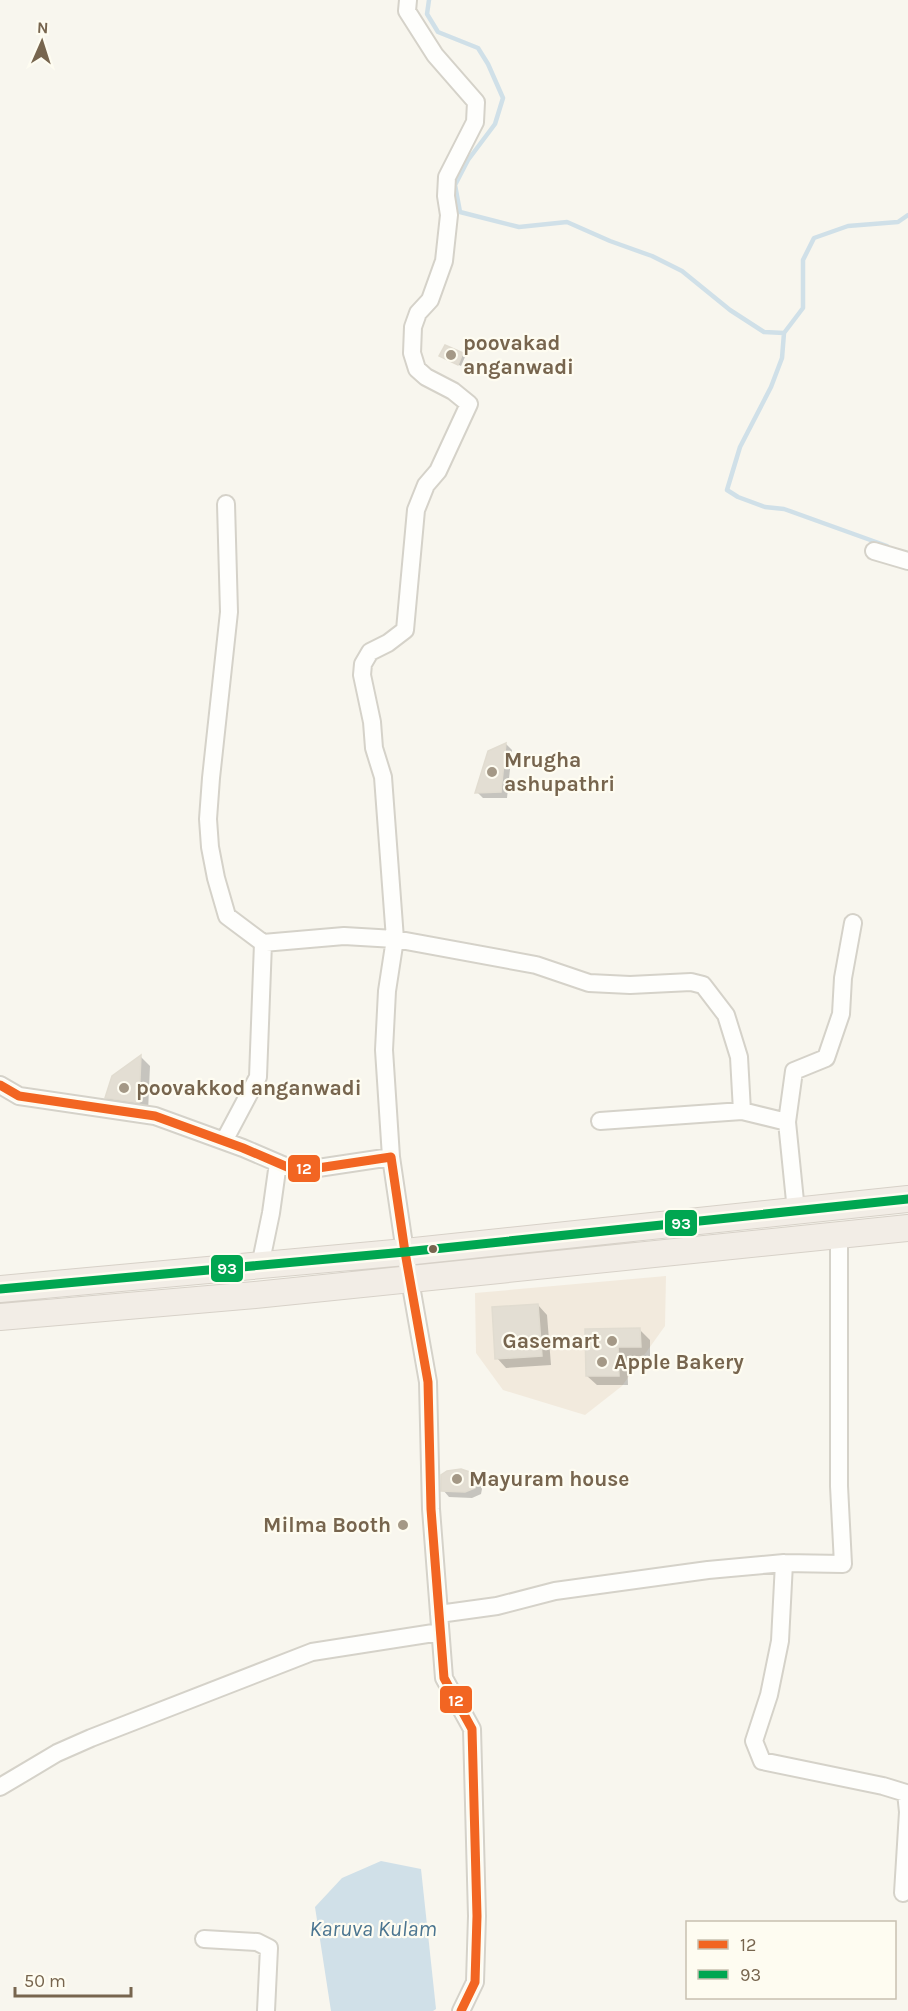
<svg xmlns="http://www.w3.org/2000/svg" width="908" height="2011" viewBox="0 0 908 2011" font-family="Karla,sans-serif">
	<rect width="100%" height="100%" fill="#f8f6ee"/>
	<!-- commercial -->
	<path fill="#f2eadd" d="M666 1276 665 1326 622 1386 585 1415 503 1390 476 1353 475 1293Z"/>
	<!-- water -->
	<path fill="#d0e0e8" d="M381 1861 421 1869 436 2009 433 2011H331L315 1907 342 1878Z"/>
	<!-- shadow -->
	<path fill="#0003" d="M446 347 465 357 461 366 441 356Z
		M506 744 512 750 507 798H483L477 792Z
		M141 1057 150 1066 148 1112 116 1107 107 1098 113 1077Z
		M538 1305 547 1315 551 1365 506 1368 497 1358Z
		M587 1330H640L650 1340V1356H627L628 1385H597L587 1376Z
		M473 1474 479 1481 482 1489 481 1494 472 1498 449 1497 443 1490Z"/>
	<g fill="none" stroke-linecap="round" stroke-linejoin="round">
		<!-- stream -->
		<path stroke="#d0e0e8" stroke-width="4.5" d="M429 0 427 14 438 32 478 48 488 64 503 98 495 124 468 160 455 185 460 212 519 227 567 222 610 241 652 256 682 271 730 310 764 332 784 333 803 308V260L814 238 848 226 898 222 908 215
			M784 333 782 358 771 387 740 447 727 490 738 497 765 507 784 509 887 546"/>
	</g>
	<!-- building -->
	<path fill="#e3ded3" stroke="#e1dcd0" stroke-width="1.5" d="M445 345 463 353 458 365 439 356Z
		M506 743 501 792 475 793 488 751Z
		M141 1055 139 1103 105 1098 112 1076Z
		M538 1304 542 1356 495 1359 492 1307Z
		M640 1328 641 1347H618L619 1376H586L585 1329Z
		M461 1469 473 1473 477 1482 475 1488 465 1492 441 1491V1475L447 1471Z"/>
	<g fill="none" stroke-linecap="round" stroke-linejoin="round">
		<!-- minor casing -->
		<g stroke="#d5d2c9" stroke-width="20">
			<path id="minor" d="M226 504 229 612 211 778 208 819 210 847 216 878 227 916 263 943 344 936 395 939 536 965 589 983 630 985 691 982 703 985 726 1015 739 1057 742 1111
				M874 551 908 561
				M0 1085 19 1096 155 1116 243 1148 292 1169 318 1168 391 1157 405 1252 428 1382 431 1509 444 1678 472 1729 477 1916 475 1982 461 2011
				M600 1121 742 1111 787 1122 796 1211
				M787 1122 794 1071 826 1058 841 1014 843 978 853 923
				M224 1141 258 1077 263 943
				M391 1157 384 1050 387 991 395 939 383 777 374 748 372 722 362 675 363 664 370 652 388 643 405 630 416 510 426 485 438 471 469 404 453 391 426 377 417 369 412 353 413 327 418 313 430 300 444 261 449 215 446 196 447 177 475 122 476 102 435 55 407 11 408 0
				M260 1266 271 1213 278 1163
				M784 1563 780 1641 769 1695 754 1741 762 1761 883 1786 906 1793 908 1812 903 1893
				M439 1614 497 1606 555 1591 708 1570 784 1563 843 1564 839 1486V1235
				M0 1787 57 1753 91 1738 312 1652 440 1632
				M204 1939 257 1942 269 1948 266 2011"/>
		</g>
		<!-- highway casing -->
		<g stroke="#d7d1c8" stroke-width="28">
			<path id="highway" d="M0 1289 405 1252 908 1199
				M0 1317 255 1295 908 1228"/>
		</g>
		<!-- minor -->
		<use href="#minor" stroke="#fefefc" stroke-width="16"/>
		<!-- highway -->
		<use href="#highway" stroke="#f2ede6" stroke-width="26"/>
		<!-- bus-1 casing -->
		<g stroke="#fefcf1" stroke-width="14">
			<path id="bus-1" d="M0 1085 19 1096 155 1116 243 1148 292 1169 318 1168 391 1157 405 1252 428 1382 431 1509 444 1678 472 1729 477 1916 475 1982 461 2011"/>
		</g>
		<!-- bus-2 casing -->
		<g stroke="#fefcf1" stroke-width="14">
			<path id="bus-2" d="M0 1289 405 1252 908 1199"/>
		</g>
		<!-- bus-1 -->
		<use href="#bus-1" stroke="#f26522" stroke-width="9"/>
		<!-- bus-2 -->
		<use href="#bus-2" stroke="#00a651" stroke-width="9"/>
	</g>
	<!-- markers -->
	<g fill="#a49886" stroke="#fefcf1" stroke-width="2">
		<circle cx="451" cy="355" r="6"/>
		<circle cx="492" cy="772" r="6"/>
		<circle cx="124" cy="1088" r="6"/>
		<circle cx="612" cy="1341" r="6"/>
		<circle cx="602" cy="1362" r="6"/>
		<circle cx="457" cy="1479" r="6"/>
		<circle cx="403" cy="1525" r="6"/>
	</g>
	<circle fill="#77654e" stroke="#fefcf1" stroke-width="2" cx="433" cy="1249" r="5"/>
	<g text-anchor="middle" dominant-baseline="central" stroke-width="4.5" stroke-linejoin="round" paint-order="stroke">
		<!-- poi labels -->
		<g font-size="21" font-weight="bold" fill="#77654e" stroke="#fefcf1" text-anchor="start">
			<text x="463" y="343">poovakad<tspan x="463" dy="24">anganwadi</tspan></text>
			<text x="504" y="760">Mrugha<tspan x="504" dy="24">ashupathri</tspan></text>
			<text x="136" y="1088">poovakkod anganwadi</text>
			<text x="600" y="1341" text-anchor="end">Gasemart</text>
			<text x="614" y="1362">Apple Bakery</text>
			<text x="469" y="1479">Mayuram house</text>
			<text x="391" y="1525" text-anchor="end">Milma Booth</text>
		</g>
		<!-- water labels -->
		<g font-size="22" font-style="italic" fill="#4b7590" stroke="#fefcf1">
			<text x="373" y="1929">Karuva Kulam</text>
		</g>
	</g>
	<g stroke="#fefcf1" stroke-width="2">
		<rect x="287" y="1154" width="34" height="29" rx="6" fill="#f26522"/>
		<rect x="664" y="1209" width="34" height="28" rx="6" fill="#00a651"/>
		<rect x="210" y="1254" width="34" height="29" rx="6" fill="#00a651"/>
		<rect x="439" y="1685" width="34" height="29" rx="6" fill="#f26522"/>
	</g>
	<g font-size="16" text-anchor="middle" font-weight="bold" fill="#fff">
		<text x="304" y="1174">12</text>
		<text x="681" y="1229">93</text>
		<text x="227" y="1274">93</text>
		<text x="456" y="1706">12</text>
	</g>
	<!-- legend -->
	<rect x="686" y="1921" width="210" height="78" fill="#fefcf1" stroke="#c8c0b0" stroke-width="1.5"/>
	<rect x="698" y="1940" width="30" height="9" fill="#f26522" stroke="#c8c0b0" stroke-width="1.5"/>
	<text x="740" y="1951" font-size="18" fill="#77654e">12</text>
	<rect x="698" y="1970" width="30" height="9" fill="#00a651" stroke="#c8c0b0" stroke-width="1.5"/>
	<text x="740" y="1981" font-size="18" fill="#77654e">93</text>
	<!-- north arrow -->
	<g transform="translate(42 42) rotate(3)" stroke="#fefcf1" stroke-width="4.5" paint-order="stroke">
	<path d="M0-4.5L10 22L0 15L-10 22Z" fill="#77654e"/>
	<text y="-9" font-size="16" font-weight="bold" text-anchor="middle" fill="#77654e">N</text>
	</g>
	<!-- scale -->
	<path d="M15 1987v9h116v-9" fill="none" stroke="#77654e" stroke-width="3"/>
	<text x="24" y="1987" font-size="18" fill="#77654e" stroke="#fefcf1" stroke-width="4.5" paint-order="stroke">50 m</text>
</svg>
